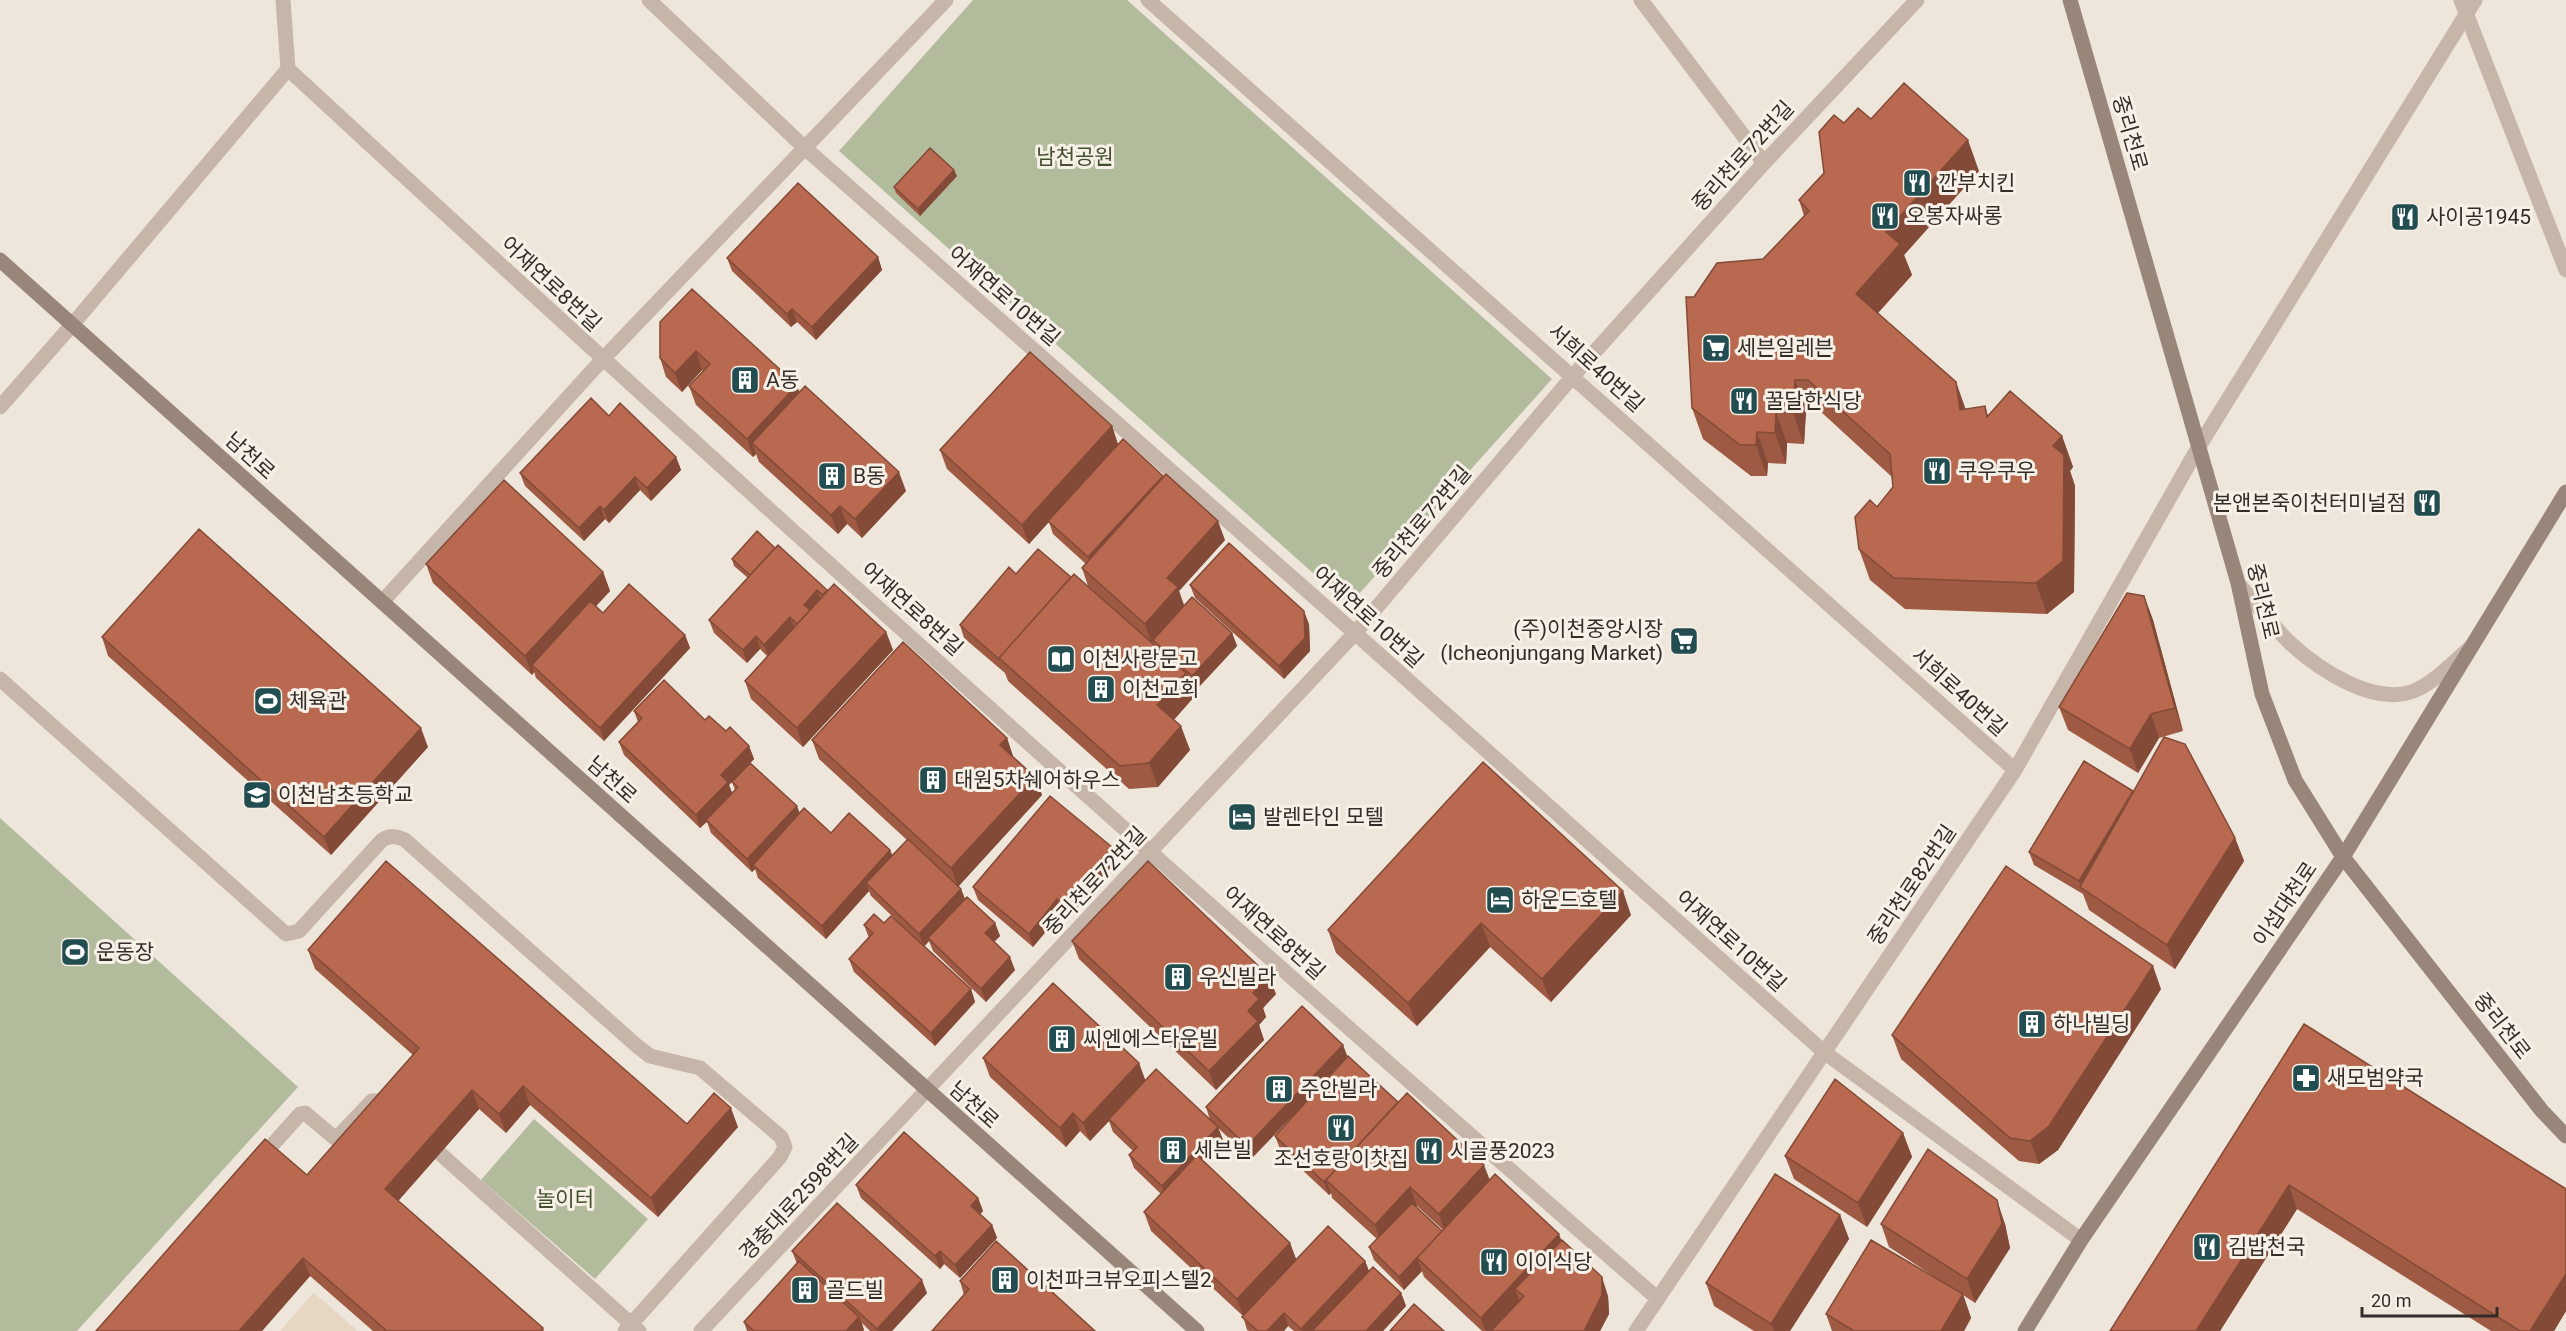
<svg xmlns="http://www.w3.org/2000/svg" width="2566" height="1331" viewBox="0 0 2566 1331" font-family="Roboto,'Noto Sans KR',sans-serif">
	<rect width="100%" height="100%" fill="#efe6db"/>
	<!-- green -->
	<path fill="#b2bc9d" d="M973 0H1127L1552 379 1349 605 839 151Z
		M0 818 298 1087 77 1331H0Z
		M534 1119 648 1219 595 1279 481 1180Z"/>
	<!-- plaza -->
	<path fill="#e5d7c4" d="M314 1292V1293L358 1331H280Z"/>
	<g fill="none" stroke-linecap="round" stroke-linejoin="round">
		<!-- lane -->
		<path stroke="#c6b6a9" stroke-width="15" d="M72 325 288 69 283 0
			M2198 448 2475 0
			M382 602 602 360 946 0
			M0 679 286 934 299 931 382 840C391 835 396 836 405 840L637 1046 650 1056 700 1068 781 1137 785 1147 780 1157 625 1331
			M426 1141 639 1331
			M258 1161 300 1114 305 1113 336 1139 372 1101H379L388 1107"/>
		<!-- street -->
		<path stroke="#c6b6a9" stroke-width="15" d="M649 0 806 149 1355 633 1824 1052 2081 1240
			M1148 0 2015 770
			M1641 0 1764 163
			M2461 0 2566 270
			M288 69C739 486 1195 896 1658 1299
			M0 407 72 325
			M2238 583C2255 603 2271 624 2289 642 2318 669 2375 708 2416 690 2436 681 2453 662 2470 648
			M701 1331 1355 633 1573 376 1764 163 1917 0
			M1636 1331 2015 770 2198 448"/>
		<!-- secondary -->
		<path stroke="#99867a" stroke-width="15" d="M2070 0 2238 583 2262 694 2295 780 2343 857 2542 1111 2566 1136
			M0 260 1197 1331
			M2025 1331 2081 1240 2343 857 2566 492"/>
	</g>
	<!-- wall -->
	<path fill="#9f5a44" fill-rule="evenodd" d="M1871 119 1979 171 1904 255 1912 275 1878 313 1956 382 1965 409 1985 406 1988 416 2062 436 2073 467 2070 471 2075 486 2074 592 2047 614 1905 609 1870 580 1859 549 1877 507 1893 487 1892 477 1820 411H1806L1804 444 1787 443 1786 464 1768 463 1767 476H1751L1703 439 1692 408 1694 297 1763 259 1804 216 1799 200 1824 173 1844 123Z
		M957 176 920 216 896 193 894 187Z
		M878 257 882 270 816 340 797 322 791 327 732 271 727 258Z
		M660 322 799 392 906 491 862 538 847 524 838 534 759 462 756 454 753 457 696 405 689 386 703 371 702 370 682 392 666 377 660 358Z
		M609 416 676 457 681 470 651 501 640 490 609 523 605 519 584 541 525 486 520 473Z
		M1112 426 1118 444 1225 540 1179 591 1184 605 1232 633 1237 646 1197 689 1189 682 1194 697 1174 720 1190 750 1158 787 1129 789 1008 681 1005 673 964 638 960 625 1016 574 1071 577 1088 586 1082 568 1086 564 1053 534 1049 522 1029 544 947 469 940 450Z
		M775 548 827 591 886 632 893 650 803 747 751 699 745 681 767 656 760 649 747 663 714 633 709 620 748 578 734 566 732 559Z
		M426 564 603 572 610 591 596 606 603 613 685 635 690 648 604 741 536 678 534 672 532 675 433 583Z
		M1190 585 1309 624 1310 651 1284 679 1195 598Z
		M2144 596 2153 620 2183 731 2159 738 2138 773 2068 730 2059 707Z
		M102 637 428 747 331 855 108 656Z
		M634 711 705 720 749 746 754 759 729 785 732 793 735 790 732 782 800 813 831 833 890 850 892 855 907 840 819 759 812 740 1007 738 1013 757 1035 777 1042 795 958 886 961 889 965 899 995 923 1000 936 994 942 1015 970 986 1002 933 951 929 941 924 946 971 989 975 1002 935 1046 854 972 849 959 869 938 864 925 884 923 915 938 871 896 869 891 826 939 758 878 755 869 752 872 711 833 707 822 700 828 624 755 619 742 638 722Z
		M2133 791 2235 838 2244 861 2175 969 2089 910 2083 894 2034 865 2029 852Z
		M1117 860 1069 917 1062 912 1033 947 978 900 973 887Z
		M1631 915 1551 1002 1490 947 1417 1026 1336 953 1328 930Z
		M1072 941 1276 994 1263 1008 1266 1017 1259 1025 1264 1040 1216 1090 1079 959Z
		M308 950 687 1124 738 1127 658 1217 530 1105 506 1133 479 1109 398 1201 543 1328 544 1331H373L310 1276 262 1331H96L307 1175 413 1055 315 969Z
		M2161 989 2058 1150 2039 1164 2019 1161 1901 1059 1892 1035Z
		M2304 1024 2566 1189V1311L2554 1331H2491L2297 1209 2220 1331H2110Z
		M1343 1045 1347 1057 1398 1102 1561 1240 1608 1296 1609 1314 1600 1331H1482L1424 1277 1422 1271 1404 1290 1374 1260 1369 1247 1377 1239 1332 1198 1331 1193 1329 1195 1280 1149 1275 1136 1309 1099 1251 1159 1218 1128 1223 1140 1203 1161 1290 1243 1296 1259 1365 1261 1369 1271 1401 1293 1406 1306 1383 1331H1294L1288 1326 1284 1331H1249L1247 1330 1243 1316 1151 1231 1144 1212 1161 1194 1134 1168 1129 1155 1133 1151 1113 1132 1109 1121 1090 1141 1080 1131 1066 1147 990 1077 983 1058 1139 1063 1145 1081 1210 1120 1206 1107ZM1417 1206 1443 1230 1442 1231 1416 1207Z
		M1903 1133 1912 1157 1867 1227 1794 1179 1785 1156Z
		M856 1185 978 1198 983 1211 980 1214 992 1225 997 1238 960 1278 944 1264 940 1269 861 1198Z
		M1840 1215 1849 1239 1790 1331H1754L1714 1306 1706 1283Z
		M1881 1224H2005L2010 1248 1975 1303 1963 1295 1971 1318 1964 1331H1832L1826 1314 1953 1289 1889 1247Z
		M792 1251 927 1293 892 1331H870L862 1323 864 1330 863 1331H747L744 1322 797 1264Z
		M960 1281 1095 1331 964 1295Z"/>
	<!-- shaded-wall -->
	<path fill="#824a37" d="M1968 140 1979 171 1904 255 1912 275 1867 325 1856 294 1886 232Z
		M954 170 957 176 920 216 918 209Z
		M878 257 882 270 816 340 812 327Z
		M792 309 797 322 791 327 787 314Z
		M696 351 702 370 682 392 675 373Z
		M1795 380 1806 411 1804 444 1793 413Z
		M1956 382 1967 413 1960 410Z
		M797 385 803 403 752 443 756 454 753 457 747 439Z
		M1776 412 1787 443 1786 464 1775 433Z
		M1112 426 1118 445 1029 544 1022 525Z
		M1757 432 1768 463 1767 476 1756 445Z
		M2062 436 2073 467 2070 471 2075 486 2074 592 2047 614 2036 583 2053 446Z
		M676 457 681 470 651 501 647 488Z
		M899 472 906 491 862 538 855 519Z
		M1163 476 1092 570 1088 557Z
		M635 477 640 490 609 523 604 510Z
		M600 506 605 519 584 541 579 528Z
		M840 506 847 524 838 534 831 515Z
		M1218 521 1225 540 1179 591 1184 606 1151 643 1145 624 1167 578Z
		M603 572 610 591 537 670 532 665 534 672 532 675 525 656Z
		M817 590 822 603 798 624 804 605Z
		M2144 596 2153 620 2183 731 2175 708Z
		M1304 611 1309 624 1310 651 1284 679 1279 666Z
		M790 617 795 630 769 658 764 645Z
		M886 632 893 650 803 747 797 728Z
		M1232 633 1237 646 1197 689 1192 676Z
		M685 635 690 648 604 741 600 728Z
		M756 636 760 649 747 663 743 650Z
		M1186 673 1194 697 1166 728 1157 705Z
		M2151 714 2159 738 2138 773 2130 749Z
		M1181 726 1190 750 1158 787 1149 763Z
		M421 728 428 747 331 855 324 837Z
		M1007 738 1013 756 1007 764 1000 745Z
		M749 746 754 759 729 785 733 795 700 828 696 815 721 775Z
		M1035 777 1042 795 958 887 951 868Z
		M2133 791 2081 887 2079 881Z
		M797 806 802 819 753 865 755 869 752 872 747 859Z
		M2235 838 2244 861 2175 969 2167 945Z
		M1112 847 1117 860 1069 917 1064 904Z
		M890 850 895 862 866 883 869 891 826 939 822 926Z
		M961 889 966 902 928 938 929 941 924 947 919 934Z
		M1623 891 1631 915 1551 1002 1542 979Z
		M1057 899 1062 912 1033 947 1029 934Z
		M995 923 1000 936 990 946 985 933Z
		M1481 923 1490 947 1417 1026 1408 1003Z
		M1010 957 1015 970 986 1002 981 989Z
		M2153 966 2161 989 2058 1150 2039 1164 2030 1141Z
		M1269 976 1276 994 1263 1008 1266 1017 1259 1025 1264 1040 1216 1090 1209 1071 1248 1011 1253 993Z
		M971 989 975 1002 935 1046 931 1033Z
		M1343 1045 1348 1058 1251 1159 1247 1146Z
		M1139 1063 1146 1082 1090 1141 1083 1123Z
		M523 1086 530 1105 506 1133 499 1114Z
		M472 1090 479 1109 392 1208 385 1189Z
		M731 1108 738 1127 658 1217 651 1198Z
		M1073 1113 1080 1131 1066 1147 1060 1128Z
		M1218 1127 1223 1140 1167 1199 1162 1186Z
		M1903 1133 1912 1157 1867 1227 1858 1203Z
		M1484 1165 1491 1183 1445 1232 1439 1214Z
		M1326 1180 1331 1193 1329 1195 1324 1182Z
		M2289 1185 2297 1209 2220 1331H2196Z
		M1410 1187 1417 1206 1381 1244 1375 1225Z
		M978 1198 983 1211 976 1219 971 1206Z
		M1997 1200 2005 1224 2010 1248 1975 1303 1967 1279Z
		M1840 1215 1849 1239 1790 1331H1774L1771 1324Z
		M992 1225 997 1238 960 1278 955 1265Z
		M1442 1231 1417 1258 1422 1271 1404 1290 1399 1277Z
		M1559 1234 1566 1252 1524 1296 1515 1289 1520 1302 1493 1331H1486L1481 1318Z
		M1290 1243 1297 1262 1244 1318 1237 1299Z
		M940 1251 944 1264 940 1269 935 1256Z
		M303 1258 310 1276 262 1331H239Z
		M1365 1261 1370 1274 1317 1331H1302L1301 1329Z
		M2566 1274V1311L2554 1331H2530Z
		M1602 1277 1608 1296 1609 1314 1600 1331H1584Z
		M922 1280 927 1293 892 1331H878L877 1329Z
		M1401 1293 1406 1306 1383 1331H1366Z
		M1963 1294 1971 1318 1964 1331H1941Z
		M1284 1313 1288 1326 1284 1331H1267Z
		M859 1317 864 1330 863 1331H846Z"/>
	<!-- building -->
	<path fill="#b9694f" stroke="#824a37" stroke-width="1.5" d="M1904 83 1968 140 1886 232 1900 244 1856 294 1956 382 1960 410 1985 406 1987 417 2010 391 2062 436 2053 446 2064 455 2063 561 2036 583 1894 578 1859 549 1855 517 1870 500 1877 507 1893 487 1890 454 1808 380H1795L1793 413 1776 412 1775 433 1757 432 1756 445H1740L1692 408 1686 297H1694L1717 263 1763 259 1809 211 1799 200 1824 173 1819 132 1834 115 1844 123 1858 108 1871 119Z
		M930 148 954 170 918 209 894 187Z
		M798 183 878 257 812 327 792 309 787 314 727 258Z
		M692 289 797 385 747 439 689 386 710 364 696 351 675 373 660 358V322Z
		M1030 352 1112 426 1022 525 940 450Z
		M805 386 899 472 855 519 840 506 831 515 752 443Z
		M591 398 609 416 620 403 676 457 647 488 635 477 604 510 600 506 579 528 520 473Z
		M1123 439 1163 476 1088 557 1048 521Z
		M1166 474 1218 521 1167 578 1178 587 1145 624 1082 568Z
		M504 480 603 572 525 656 426 564Z
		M199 529 421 728 324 837 102 637Z
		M757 531 775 548 750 575 732 559Z
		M1229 543 1304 611 1305 638 1279 666 1190 585Z
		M778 545 827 590 823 595 817 590 804 605 810 610 797 624 790 617 764 645 756 636 743 650 709 620Z
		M1038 549 1071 577 999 658 1000 660 960 625 1009 567 1016 574Z
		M1074 574 1186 673 1157 705 1181 726 1149 763 1120 766 999 658Z
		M629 584 685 635 600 728 532 665 590 601 603 613Z
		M834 584 886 632 797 728 745 681Z
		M2127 593 2144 596 2175 708 2151 714 2130 749 2059 707Z
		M1192 597 1232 633 1192 676 1153 640Z
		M903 642 1007 738 1000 745 1035 777 951 868 812 740Z
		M664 680 705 720 709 716 726 731 730 727 749 746 721 775 728 782 696 815 619 742 642 718 634 711Z
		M2164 737 2185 744 2235 838 2167 945 2080 887Z
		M2084 761 2133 791 2079 881 2029 852Z
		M1483 762 1623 891 1542 979 1481 923 1408 1003 1328 930Z
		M750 763 797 806 747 859 706 820 738 787 732 782Z
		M1050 796 1112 847 1064 904 1057 899 1029 934 973 887Z
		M804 808 831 833 849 813 890 850 822 926 753 865Z
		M908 839 961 889 919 934 866 883Z
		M386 861 687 1124 714 1093 731 1108 651 1198 523 1086 499 1114 472 1090 385 1189 543 1328 540 1331H387L303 1258 239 1331H96L265 1139 307 1175 419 1048 308 950Z
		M1148 861 1269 976 1253 993 1259 999 1248 1011 1258 1021 1209 1071 1072 941Z
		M2006 866 2153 966 2049 1126 2030 1141 2010 1138 1892 1035Z
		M967 897 995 923 985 933 1010 957 981 989 928 938Z
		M874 914 884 923 891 916 971 989 931 1033 849 959 873 933 864 925Z
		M1053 983 1139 1063 1083 1123 1073 1113 1060 1128 983 1058Z
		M1302 1006 1343 1045 1247 1146 1206 1107Z
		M2304 1024 2566 1189V1274L2530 1331H2520L2289 1185 2196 1331H2110Z
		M1348 1056 1398 1102 1324 1182 1275 1136Z
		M1156 1069 1218 1127 1162 1186 1129 1155 1137 1147 1109 1119Z
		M1835 1079 1903 1133 1858 1203 1785 1156Z
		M1407 1093 1484 1165 1439 1214 1410 1187 1375 1225 1326 1180Z
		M904 1132 978 1198 971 1206 992 1225 955 1265 940 1251 935 1256 856 1185Z
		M1928 1149 1997 1200 2002 1224 1967 1279 1881 1224Z
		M1197 1155 1290 1243 1237 1299 1144 1212Z
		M1495 1174 1559 1234 1481 1318 1417 1258Z
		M1775 1174 1840 1215 1771 1324 1706 1283Z
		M837 1203 922 1280 877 1329 792 1251Z
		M1412 1203 1442 1231 1399 1277 1369 1247Z
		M1328 1226 1365 1261 1301 1329 1284 1313 1267 1331H1258L1242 1317Z
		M1562 1240 1602 1277V1295L1584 1331H1491L1524 1296 1515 1289Z
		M1871 1240 1963 1294 1941 1331H1854L1826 1314Z
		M996 1241 1095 1331H932L969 1289 960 1281Z
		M799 1261 859 1317 846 1331H754L744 1322Z
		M1373 1267 1401 1293 1366 1331H1312Z
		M1414 1304 1444 1331H1390Z"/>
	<!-- icons -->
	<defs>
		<g id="restaurant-square" transform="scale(1.5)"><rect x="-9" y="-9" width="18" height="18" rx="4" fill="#224d51" stroke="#f7f0e7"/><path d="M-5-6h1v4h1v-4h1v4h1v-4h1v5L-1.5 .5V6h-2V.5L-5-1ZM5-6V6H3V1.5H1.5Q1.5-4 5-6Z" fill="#fff"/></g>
		<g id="supermarket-square" transform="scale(1.5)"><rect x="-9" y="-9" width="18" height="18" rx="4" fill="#224d51" stroke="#f7f0e7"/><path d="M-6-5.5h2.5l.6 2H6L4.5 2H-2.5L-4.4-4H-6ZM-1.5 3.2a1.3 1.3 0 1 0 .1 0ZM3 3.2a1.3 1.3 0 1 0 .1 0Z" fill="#fff"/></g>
		<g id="building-square" transform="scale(1.5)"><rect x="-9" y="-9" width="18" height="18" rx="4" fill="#224d51" stroke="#f7f0e7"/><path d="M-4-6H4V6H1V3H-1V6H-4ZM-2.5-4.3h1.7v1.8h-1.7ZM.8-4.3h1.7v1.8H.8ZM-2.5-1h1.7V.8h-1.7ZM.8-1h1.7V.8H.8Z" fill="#fff"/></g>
		<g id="library-square" transform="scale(1.5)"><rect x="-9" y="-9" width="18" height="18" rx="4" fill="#224d51" stroke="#f7f0e7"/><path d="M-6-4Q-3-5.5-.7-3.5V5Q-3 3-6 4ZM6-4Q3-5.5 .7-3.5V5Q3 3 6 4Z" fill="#fff"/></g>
		<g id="stadium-square" transform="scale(1.5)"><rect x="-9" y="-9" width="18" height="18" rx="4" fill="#224d51" stroke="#f7f0e7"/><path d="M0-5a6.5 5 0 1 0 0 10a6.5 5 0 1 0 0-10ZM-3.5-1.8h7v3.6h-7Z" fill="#fff"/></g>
		<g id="school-square" transform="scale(1.5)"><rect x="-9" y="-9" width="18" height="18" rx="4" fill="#224d51" stroke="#f7f0e7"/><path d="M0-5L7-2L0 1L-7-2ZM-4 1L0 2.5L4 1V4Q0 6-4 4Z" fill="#fff"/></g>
		<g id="hotel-square" transform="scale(1.5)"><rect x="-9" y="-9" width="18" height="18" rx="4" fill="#224d51" stroke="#f7f0e7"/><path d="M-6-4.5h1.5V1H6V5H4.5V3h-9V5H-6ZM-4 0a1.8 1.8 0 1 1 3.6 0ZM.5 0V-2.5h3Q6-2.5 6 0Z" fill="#fff"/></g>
		<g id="pharmacy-square" transform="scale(1.5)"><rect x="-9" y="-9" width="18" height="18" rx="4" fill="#224d51" stroke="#f7f0e7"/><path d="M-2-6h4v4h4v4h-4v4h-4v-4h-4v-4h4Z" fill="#fff"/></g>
	</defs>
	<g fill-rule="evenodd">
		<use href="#restaurant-square" x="1917" y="183"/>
		<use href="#restaurant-square" x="1885" y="216"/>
		<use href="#restaurant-square" x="2405" y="217"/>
		<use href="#supermarket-square" x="1716" y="348"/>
		<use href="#building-square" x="745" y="380"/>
		<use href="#restaurant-square" x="1744" y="401"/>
		<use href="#restaurant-square" x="1937" y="471"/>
		<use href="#building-square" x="832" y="476"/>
		<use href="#restaurant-square" x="2427" y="503"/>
		<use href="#supermarket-square" x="1684" y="641"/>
		<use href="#library-square" x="1061" y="659"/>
		<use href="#building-square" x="1101" y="689"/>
		<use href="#stadium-square" x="268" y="701"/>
		<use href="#building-square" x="933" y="780"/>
		<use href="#school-square" x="257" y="795"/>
		<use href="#hotel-square" x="1242" y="817"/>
		<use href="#hotel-square" x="1500" y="900"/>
		<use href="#stadium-square" x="75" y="952"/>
		<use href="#building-square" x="1178" y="977"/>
		<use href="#building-square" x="2032" y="1024"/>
		<use href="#building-square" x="1062" y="1039"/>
		<use href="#pharmacy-square" x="2306" y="1078"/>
		<use href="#building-square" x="1279" y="1089"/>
		<use href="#restaurant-square" x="1341" y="1128"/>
		<use href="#building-square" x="1173" y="1150"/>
		<use href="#restaurant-square" x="1429" y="1151"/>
		<use href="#restaurant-square" x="2207" y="1247"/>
		<use href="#restaurant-square" x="1494" y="1262"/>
		<use href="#building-square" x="1005" y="1280"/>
		<use href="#building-square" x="805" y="1290"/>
	</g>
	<g text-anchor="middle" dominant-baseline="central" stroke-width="6" stroke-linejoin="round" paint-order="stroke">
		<!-- street labels -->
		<g font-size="21" fill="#332c28" stroke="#f7f0e7">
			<text transform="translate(2130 133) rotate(74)">중리천로</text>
			<text transform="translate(1743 156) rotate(-48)">중리천로72번길</text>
			<text transform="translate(551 284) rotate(43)">어재연로8번길</text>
			<text transform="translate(1004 296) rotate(41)">어재연로10번길</text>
			<text transform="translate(1596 368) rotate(42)">서희로40번길</text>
			<text transform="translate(250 456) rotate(42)">남천로</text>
			<text transform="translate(1422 522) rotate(-50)">중리천로72번길</text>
			<text transform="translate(2263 601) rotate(77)">중리천로</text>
			<text transform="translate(912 609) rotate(42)">어재연로8번길</text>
			<text transform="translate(1368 617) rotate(42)">어재연로10번길</text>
			<text transform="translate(1959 692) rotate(42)">서희로40번길</text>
			<text transform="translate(612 780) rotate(42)">남천로</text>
			<text transform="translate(1095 881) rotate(-47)">중리천로72번길</text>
			<text transform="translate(1912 885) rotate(-56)">중리천로82번길</text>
			<text transform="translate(2285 904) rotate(-56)">이섭대천로</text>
			<text transform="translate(1274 933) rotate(42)">어재연로8번길</text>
			<text transform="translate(1731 941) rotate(42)">어재연로10번길</text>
			<text transform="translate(2502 1026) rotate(52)">중리천로</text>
			<text transform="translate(974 1105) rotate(42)">남천로</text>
			<text transform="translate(799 1197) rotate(-47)">경충대로2598번길</text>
		</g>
		<!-- park labels -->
		<g font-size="21" fill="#434f2e" stroke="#f7f0e7">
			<text x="1075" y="157">남천공원</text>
			<text x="565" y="1199">놀이터</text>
		</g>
		<!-- poi labels -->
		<g font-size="21" fill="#332c28" stroke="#f7f0e7" text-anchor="start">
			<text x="1938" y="183">깐부치킨</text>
			<text x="1906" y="216">오봉자싸롱</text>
			<text x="2426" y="217">사이공1945</text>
			<text x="1737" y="348">세븐일레븐</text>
			<text x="766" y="380">A동</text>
			<text x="1765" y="401">꿀달한식당</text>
			<text x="1958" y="471">쿠우쿠우</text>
			<text x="853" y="476">B동</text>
			<text x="2406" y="503" text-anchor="end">본앤본죽이천터미널점</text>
			<text x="1663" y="629" text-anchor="end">(주)이천중앙시장<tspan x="1663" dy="24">(Icheonjungang Market)</tspan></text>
			<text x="1082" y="659">이천사랑문고</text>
			<text x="1122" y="689">이천교회</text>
			<text x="289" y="701">체육관</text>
			<text x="954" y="780">대원5차쉐어하우스</text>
			<text x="278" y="795">이천남초등학교</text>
			<text x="1263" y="817">발렌타인 모텔</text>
			<text x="1521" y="900">하운드호텔</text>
			<text x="96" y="952">운동장</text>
			<text x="1199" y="977">우신빌라</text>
			<text x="2053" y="1024">하나빌딩</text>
			<text x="1083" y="1039">씨엔에스타운빌</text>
			<text x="2327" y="1078">새모범약국</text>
			<text x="1300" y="1089">주안빌라</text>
			<text x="1194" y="1150">세븐빌</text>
			<text x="1450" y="1151">시골풍2023</text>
			<text x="1341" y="1159" text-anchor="middle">조선호랑이찻집</text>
			<text x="2228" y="1247">김밥천국</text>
			<text x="1515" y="1262">이이식당</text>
			<text x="1026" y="1280">이천파크뷰오피스텔2</text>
			<text x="826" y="1290">골드빌</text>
		</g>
	</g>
	<!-- scale -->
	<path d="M2362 1307v9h135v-9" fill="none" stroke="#332c28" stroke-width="3"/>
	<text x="2371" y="1307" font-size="18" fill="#332c28" stroke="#f7f0e7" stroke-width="4.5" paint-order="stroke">20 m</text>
</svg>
